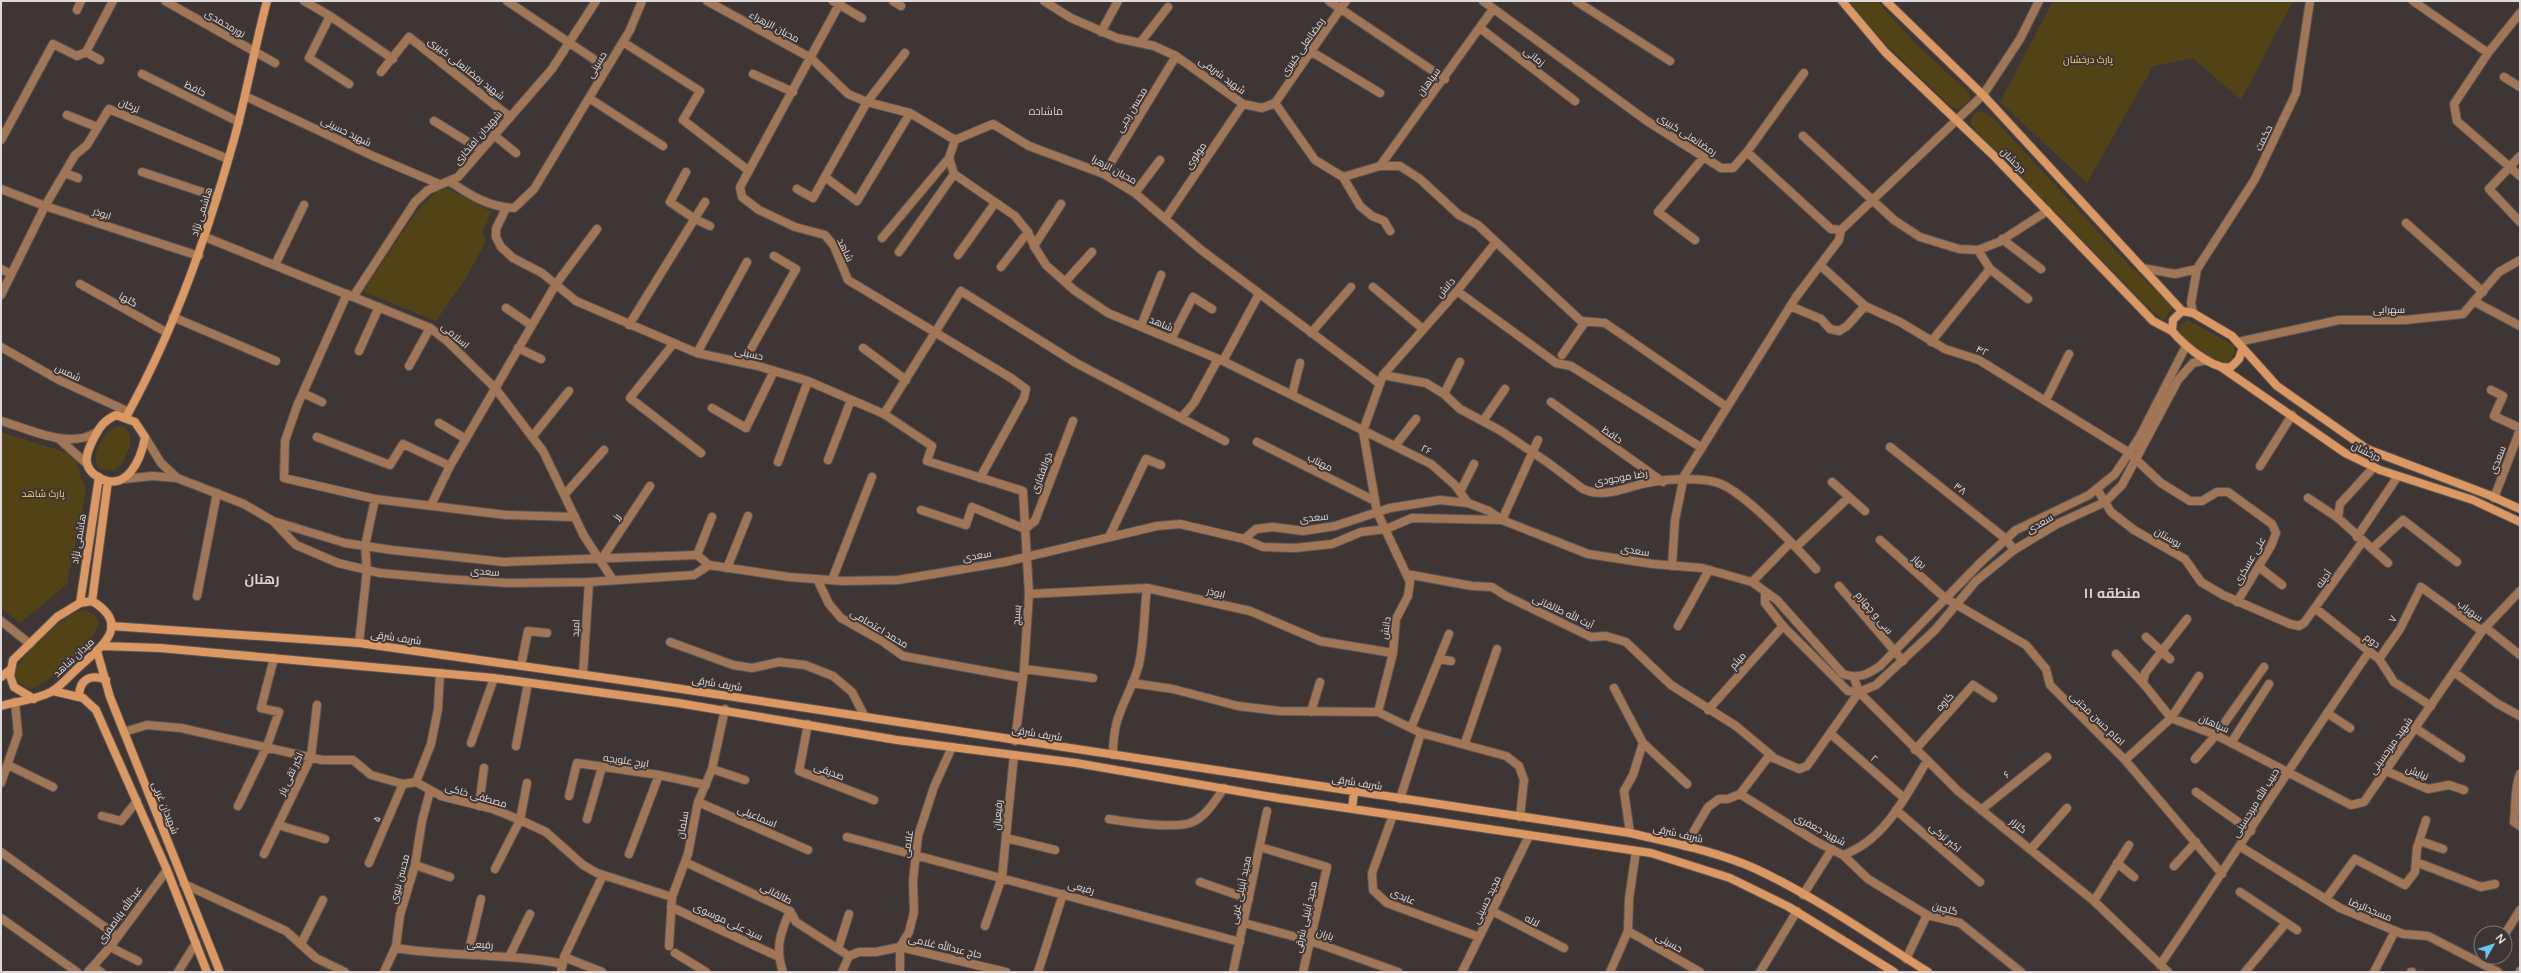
<svg xmlns="http://www.w3.org/2000/svg" width="2521" height="973" viewBox="0 0 2521 973" font-family="'Varela Round',Cairo,sans-serif">
	<rect width="100%" height="100%" fill="#3e3635"/>
	<!-- green -->
	<path fill="#524316" d="M1849 1H1877L1915 43 1969 93 1970 100 1959 109 1951 107 1880 38Z
		M2053 1H2293L2241 100 2193 58 2153 66 2087 183 2000 102Z
		M1983 112 1993 118 2128 264 2173 307 2164 320 2153 312 1978 133 1970 123 1974 113Z
		M446 188 492 212 482 232 486 241 466 278 436 321 363 291 418 210 436 192Z
		M2188 320 2233 345 2235 353 2229 362C2212 362 2190 343 2178 331L2181 324Z
		M117 426 125 427C137 440 126 460 114 471L98 468C91 453 103 434 117 426Z
		M1 432 74 455 86 491 67 584 20 623 1 608Z
		M86 610 94 615 99 623C92 646 54 681 31 689 25 686 17 684 15 676 12 663 61 619 74 613 78 611 82 611 86 610Z"/>
	<g fill="none" stroke-linecap="round" stroke-linejoin="round">
		<!-- minor casing -->
		<g stroke="#5b5453" stroke-width="10">
			<path id="minor" d="M165 1 275 63
				M304 1 330 16 393 59
				M507 1 607 68
				M707 1 811 58 848 94 867 102 910 113 955 140 993 124 1029 146 1104 174 1135 193 1200 249 1380 384
				M833 1 862 18
				M841 1 740 187 742 197 759 210 795 227 825 235 834 246 848 280 1011 378 1026 389 1024 398 980 478
				M893 1 901 6
				M1044 1 1071 18 1117 38 1154 46 1176 56 1243 104 1262 108 1275 103 1315 160 1343 177 1360 206 1372 216 1384 221 1390 231
				M1329 1 1445 79
				M1483 1 1647 121 1721 168H1733L1747 152 1831 229 1841 230 1983 95 2020 39 2039 1
				M1576 1 1670 61
				M2413 1 2488 53
				M77 10 81 1
				M2520 13 2488 53 2454 104 2457 121 2520 176
				M330 16 309 58 349 84
				M1480 28 1575 101
				M1101 32 1118 1
				M623 42 700 91 683 120 749 171
				M1140 43 1168 7
				M86 52 100 60
				M1312 52 1380 93
				M381 72 409 37 510 117
				M142 74 239 122
				M753 74 793 92
				M2504 77 2520 87
				M245 96 373 156 439 184
				M589 98 663 146
				M1275 103 1346 1
				M67 115 97 127
				M434 121 481 150
				M494 135 516 153
				M1803 136 1894 220 1920 237 1959 249 1978 250 1999 242 2047 211
				M1 140 53 44 77 56 86 52 113 1
				M955 140 949 158 954 174 1015 216 1028 232 1034 246 1046 265 1074 290 1108 313 1223 361 1431 464 1455 485 1468 503
				M1747 152 1804 73
				M2520 156 2489 189 2520 222
				M1380 166 1493 9
				M142 172 217 197
				M686 172 670 202 695 219 710 226
				M65 173 78 178
				M1104 174 1176 56
				M825 177 857 201 910 113
				M1343 177 1380 166H1400L1420 179 1459 215 1478 225 1496 242 1457 291 1383 375 1363 431 1377 512 1410 582 1408 596 1396 619 1393 653 1378 712
				M449 181C470 195 488 207 514 208L534 189 630 30 642 1
				M797 189 813 198 867 102 905 53
				M1135 193 1160 160
				M506 208 496 229V237L501 247 513 258 542 273 576 301 697 353 758 366 808 381 884 414 932 446 927 461 1023 491 1029 594 1024 669 1015 741
				M1165 219 1243 104
				M2406 223 2483 292
				M882 238 949 158
				M2002 239 2041 269
				M1695 240 1658 212 1703 158
				M1496 242 1581 321 1605 323 1727 407
				M1034 246 1061 204
				M1978 250 1990 269 2028 299
				M899 252 954 174
				M958 255 995 203
				M275 265 304 205
				M1820 265 1865 306 1900 322 1945 349 1979 360 2128 452 2161 483 2190 501H2202L2217 492H2228L2272 524 2276 533 2271 546 2237 602
				M1001 267 1028 232
				M1 269 11 274
				M1065 282 1092 252
				M80 284 166 332
				M1373 287 1423 329
				M1457 291 1556 363 1571 366 1702 448
				M347 294 297 406 285 441 284 478 375 499 506 515 575 517
				M1 295 45 206 75 155 87 145 109 109 228 159
				M353 297 415 202 428 190 458 177 552 69 596 1
				M2475 302 2520 326
				M1790 306 1821 319 1830 329 1839 331 1847 326 1865 306
				M506 308 531 325
				M173 317 276 361
				M629 325 705 202
				M1141 326 1161 275
				M1311 333 1351 287
				M1171 339 1193 297 1212 309
				M1931 342 1990 269
				M674 343 630 398 701 453
				M1 347 59 380 129 412
				M518 348 541 359
				M863 348 906 380
				M359 351 379 307
				M697 353 747 262
				M1562 355 1585 322
				M1223 361 1259 294
				M743 363 796 269 774 256
				M409 366 430 328
				M1383 375 1426 383 1444 394 1460 409 1501 431 1547 462 1583 489C1603 498 1622 489 1642 484 1664 479 1693 477 1715 482 1740 487 1797 548 1816 569
				M2491 390 2503 396 2494 416 2520 428
				M303 393 322 402
				M1444 394 1460 362
				M1292 395 1300 363
				M2046 400 2069 354
				M1551 402 1663 482
				M712 408 746 428 774 371
				M884 414 961 291 1076 363 1181 418 1194 403 1218 359
				M1181 418 1225 441
				M1483 421 1505 389
				M439 423 466 439
				M317 437 390 465 403 444 450 466
				M532 437 569 391
				M1257 442 1375 501
				M1395 446 1416 419
				M1890 447 2006 539 2014 550
				M828 460 851 400
				M778 462 808 381
				M2260 466 2292 415
				M2374 467 2340 504 2338 518 2388 563
				M1832 482 1865 511
				M2097 489 2111 512 2134 530 2185 559 2201 582 2223 595 2290 624 2299 626 2304 623 2363 541
				M1460 492 1474 464
				M565 494 604 450
				M2308 498 2338 518
				M2494 498 2520 430
				M431 505 450 466 556 284 597 229
				M921 510 966 525 972 507 1025 529 1035 521 1073 421
				M1502 520 1538 440
				M1109 537 1146 459 1161 465
				M2357 537 2398 476
				M1880 540 1945 598 2026 645 2046 669 2050 685 2125 760 2222 874
				M365 546 375 499
				M1796 547 1849 497
				M2372 549 2403 520 2457 562
				M697 555 712 517
				M601 560 650 486
				M1672 566 1675 520 1684 476 1796 297 1839 240 1841 230
				M2259 567 2282 585
				M727 568 748 516
				M1406 574 1472 586 1492 587 1506 596 1591 637 1606 636 1626 642 1671 685 1736 726 1772 756
				M817 579 829 604 841 618 882 641 903 656 1023 678
				M832 580 872 477
				M1752 582 1791 542
				M1839 586 1903 661
				M1029 594 1147 588 1250 611 1320 641 1393 653
				M197 596 217 493
				M2315 608 2379 659 2394 682 2431 706
				M1678 626 1709 570
				M2485 627 2520 655
				M2146 637 2170 659
				M670 642 733 665 752 668 779 662 805 665 833 676 852 692 865 717
				M359 643 367 570
				M2116 654 2143 683 2171 718 2216 735 2351 805 2364 802 2482 631 2520 591
				M1439 659 1451 661
				M2379 659 2400 629 2421 587 2482 631
				M521 666 528 631 547 633
				M1024 669 1093 678
				M2455 673 2498 704 2520 716
				M583 674 589 582
				M1854 678 1859 692 1958 791 2094 901 2168 972
				M1132 683 1173 689 1238 706 1279 711 1378 712 1421 733 1506 756 1519 766 1524 780 1520 817
				M2143 683 2145 673 2187 619
				M1614 688 1643 743 1633 775 1624 791 1630 833
				M1708 710 1783 626
				M1311 712 1320 682
				M2327 713 2350 728
				M808 724 799 771 874 800
				M1411 728 1449 634
				M2415 728 2461 758
				M124 732 147 725 181 728 322 760H353L371 775 403 784 416 782 441 796 493 809 520 820 546 832 583 865 597 873 672 897
				M1831 734 1904 798
				M471 743 494 678
				M1465 743 1497 649
				M1643 743 1687 784
				M2231 743 2269 684
				M516 746 528 683
				M1915 750 1973 685 1993 698
				M1113 755C1113 715 1125 706 1137 671 1144 653 1144 610 1147 588
				M2195 759 2216 735 2264 667
				M2125 760 2171 718 2199 676
				M8 765 53 787
				M712 769 745 780
				M2386 771 2428 789 2449 785 2464 790
				M2520 774C2514 788 2516 807 2514 822L2520 826
				M416 782 431 744 438 709 440 673
				M1 783 18 734 15 702
				M2196 792 2251 831
				M1740 794 1817 842 1843 855C1885 840 1905 797 1927 761
				M569 796 577 763 659 775 706 785
				M1400 799 1421 733
				M698 802 808 850
				M238 806 267 746 279 712 261 708 274 658
				M479 806 484 768
				M1896 810 1980 882
				M1981 810 2047 757
				M1393 815 1372 873 1373 890 1387 903 1479 937
				M102 816 121 821 137 801
				M587 819 602 767
				M1109 819C1128 822 1171 829 1190 823 1205 818 1215 801 1224 788
				M278 825 325 839
				M847 837 1240 942
				M1006 838 1055 850
				M2420 841 2443 849
				M1685 846 1708 807 1719 799H1728L1740 794 1769 756 1799 769 1807 766 1859 692
				M1260 847 1327 867 1303 972
				M2241 847 2340 908 2403 934 2428 936 2498 972
				M2031 849 2067 808
				M1 852 117 936
				M264 854 311 757 317 705
				M629 854 659 775
				M1843 855 1868 879 1927 915 1960 923 2021 972
				M685 862 790 911 796 922 849 956
				M2416 862 2481 887 2495 884
				M369 863 403 784
				M2117 863 2134 877
				M415 865 450 877
				M2174 866 2196 842
				M495 869 520 820 527 783
				M1200 882 1249 899
				M184 884 286 931 316 958 345 972
				M2240 892 2297 930
				M1803 895 1832 849
				M2326 899 2355 859 2405 885 2415 872 2417 848 2426 820
				M2094 901 2129 845
				M671 907 777 956
				M1492 911 1564 948
				M1 918 77 972
				M1244 923 1311 941 1398 972
				M985 926 1002 877 1014 755
				M1628 931 1700 972
				M2505 934 2520 910
				M301 944 323 900
				M669 946 672 897 688 854 698 802 712 769 725 709
				M110 947 138 961
				M395 948C451 957 508 953 563 964
				M838 949 849 914
				M675 953 706 972
				M468 954 481 899
				M509 957 530 914
				M564 957 602 972
				M1906 959 1927 915
				M2160 965C2231 861 2297 755 2369 652
				M2485 965 2491 957
				M93 967 101 972
				M178 972 196 943
				M384 972 396 946 400 915 415 865 422 821 430 791
				M561 972 564 957 603 875
				M783 972C775 949 780 933 790 911
				M842 972 849 956 859 952H876L900 947 1006 972
				M900 972V947L909 932 914 912 913 881 918 836 934 787 952 747
				M1038 972 1063 894
				M1233 972 1267 811
				M1462 972 1529 836
				M1610 972 1628 931 1629 899 1636 851
				M1760 972 1797 911
				M2245 972 2286 923
				M2374 972 2395 931
				M2411 972H2412
				M2520 972V971"/>
		</g>
		<!-- tertiary casing -->
		<g stroke="#5b5453" stroke-width="10">
			<path id="tertiary" d="M1 189 45 206 199 256
				M205 237 430 328 446 340 495 388 543 451 584 536 613 580
				M2142 268 2175 274 2197 269
				M2193 313 2191 303 2197 269 2255 179 2296 93 2310 1
				M2238 342 2339 320H2405L2463 314 2499 272 2520 260
				M1 421C30 429 69 450 97 432
				M145 437 161 463 177 478
				M58 438 87 464
				M124 479 152 476 177 478 244 504 273 521 345 543 392 550 504 562 697 555 709 565 789 577 843 581 898 580 1005 562 1157 526 1180 524 1244 539 1263 547 1295 548 1332 544 1361 532 1386 529 1412 518 1502 520
				M274 522 296 545 338 563 380 573 446 579 508 583 589 582 694 575 709 565
				M1244 539 1256 529 1273 527 1303 531 1335 526 1390 508 1440 500 1468 503 1489 511 1502 520 1588 554 1653 564 1702 568 1752 582 1777 600 1843 674C1858 679 1867 675 1880 666L1981 562 2016 530 2089 495 2115 474 2139 438 2186 346
				M365 546 367 570
				M1765 594V603L1783 626 1848 691 1859 692 1876 685 1935 630 1976 581 2014 550 2057 524 2105 502 2122 485 2178 380 2193 363 2207 360
				M1 621 30 644
				M88 972 110 947 167 870"/>
		</g>
		<!-- secondary casing -->
		<g stroke="#5b5453" stroke-width="10">
			<path id="secondary" d="M1842 1 1885 52 1994 156 2153 321 2172 331
				M1886 1 1983 95 2182 311
				M2242 350 2239 359 2231 367C2213 371 2183 344 2172 331L2173 320 2182 311 2193 313 2232 336 2277 386 2367 449 2489 495 2520 509
				M2221 367 2345 453 2380 470 2473 500 2520 522
				M116 415 135 422 145 437C141 460 126 494 98 477 93 474 88 469 87 463 85 454 91 444 95 436 100 426 105 420 116 415Z
				M126 417C175 329 208 233 235 136 247 91 255 46 267 1
				M92 601 108 481
				M80 603 99 477
				M111 626 359 643 642 683 1630 833C1672 843 1716 851 1756 869 1816 897 1872 937 1928 972
				M102 646 160 648 494 678 678 703 897 740 1076 763 1278 798 1651 853 1730 878 1789 907 1894 972
				M97 651 110 697 220 972
				M1 677 10 670
				M53 691 83 698 96 710 167 870 207 972
				M79 697C79 680 90 673 106 680
				M1 706C18 701 35 700 51 692 61 686 70 675 79 667 102 646 132 625 92 601L80 603 57 617 13 660 10 676 14 687 34 699
				M1352 809 1354 792"/>
		</g>
		<!-- minor -->
		<use href="#minor" stroke="#a07656" stroke-width="8"/>
		<!-- tertiary -->
		<use href="#tertiary" stroke="#a07656" stroke-width="8"/>
		<!-- secondary -->
		<use href="#secondary" stroke="#db9863" stroke-width="8"/>
	</g>
	<g text-anchor="middle" dominant-baseline="central" stroke-width="4" stroke-linejoin="round" paint-order="stroke">
		<!-- street labels -->
		<g font-size="10" fill="#e0dbda" stroke="#3e3635">
			<text transform="translate(225 24) rotate(31)">نورمحمدی</text>
			<text transform="translate(774 27) rotate(28)">محبان الزهراء</text>
			<text transform="translate(1303 47) rotate(-55)">رمضانعلی کبیری</text>
			<text transform="translate(1534 57) rotate(37)">زمانی</text>
			<text transform="translate(597 65) rotate(-59)">حسینی</text>
			<text transform="translate(466 69) rotate(38)">شهید رمضانعلی کبیری</text>
			<text transform="translate(1222 76) rotate(36)">شهید شریفی</text>
			<text transform="translate(1429 82) rotate(-54)">سپاهان</text>
			<text transform="translate(195 89) rotate(26)">حافظ</text>
			<text transform="translate(129 106) rotate(23)">ترکان</text>
			<text transform="translate(1132 110) rotate(-59)">محسن رجبی</text>
			<text transform="translate(346 132) rotate(26)">شهید حسینی</text>
			<text transform="translate(1687 135) rotate(33)">رمضانعلی کبیری</text>
			<text transform="translate(478 138) rotate(-49)">شهیدان افتخاری</text>
			<text transform="translate(2264 138) rotate(-64)">حکمت</text>
			<text transform="translate(1196 156) rotate(-56)">مولوی</text>
			<text transform="translate(2013 161) rotate(46)">درخشان</text>
			<text transform="translate(1114 170) rotate(28)">محبان الزهرا</text>
			<text transform="translate(202 212) rotate(-73)">هاشمی نژاد</text>
			<text transform="translate(102 214) rotate(18)">ابوذر</text>
			<text transform="translate(845 250) rotate(65)">شاهد</text>
			<text transform="translate(1446 288) rotate(-49)">دانش</text>
			<text transform="translate(128 300) rotate(29)">گلها</text>
			<text x="2389" y="310">سهرابی</text>
			<text transform="translate(1161 324) rotate(23)">شاهد</text>
			<text transform="translate(455 336) rotate(41)">اسلامی</text>
			<text transform="translate(1982 351) rotate(24)">۴۲</text>
			<text transform="translate(749 354) rotate(13)">حسینی</text>
			<text transform="translate(68 373) rotate(26)">شمس</text>
			<text transform="translate(1612 435) rotate(34)">حافظ</text>
			<text transform="translate(1426 450) rotate(26)">۲۶</text>
			<text transform="translate(2366 452) rotate(27)">درخشان</text>
			<text transform="translate(2498 460) rotate(-69)">سعدی</text>
			<text transform="translate(1320 463) rotate(27)">مهتاب</text>
			<text transform="translate(1042 473) rotate(-69)">ذوالفقاری</text>
			<text transform="translate(1621 478) rotate(-10)">رضا موجودی</text>
			<text transform="translate(1960 489) rotate(38)">۳۸</text>
			<text transform="translate(617 517) rotate(-56)">رز</text>
			<text transform="translate(1314 518) rotate(-6)">سعدی</text>
			<text transform="translate(2040 524) rotate(-30)">سعدی</text>
			<text transform="translate(2168 538) rotate(30)">بوستان</text>
			<text transform="translate(79 539) rotate(-81)">هاشمی نژاد</text>
			<text transform="translate(1635 551) rotate(9)">سعدی</text>
			<text transform="translate(977 556) rotate(-10)">سعدی</text>
			<text transform="translate(2250 561) rotate(-60)">علی عسکری</text>
			<text transform="translate(1919 562) rotate(42)">بهار</text>
			<text transform="translate(485 572) rotate(4)">سعدی</text>
			<text transform="translate(2324 579) rotate(-54)">آدینه</text>
			<text transform="translate(1216 593) rotate(13)">ابوذر</text>
			<text transform="translate(2470 611) rotate(36)">سهراب</text>
			<text transform="translate(1563 612) rotate(25)">آیت الله طالقانی</text>
			<text transform="translate(1874 613) rotate(50)">سی و چهارم</text>
			<text transform="translate(1017 615) rotate(-86)">بسیج</text>
			<text transform="translate(2393 619) rotate(-62)">۷</text>
			<text transform="translate(576 628) rotate(-86)">امید</text>
			<text transform="translate(1386 628) rotate(-81)">دانش</text>
			<text transform="translate(879 629) rotate(31)">محمد اعتصامی</text>
			<text transform="translate(396 638) rotate(8)">شریف شرقی</text>
			<text transform="translate(2372 641) rotate(37)">دوم</text>
			<text transform="translate(74 658) rotate(-43)">میدان شاهد</text>
			<text transform="translate(1738 661) rotate(-48)">میثم</text>
			<text transform="translate(717 684) rotate(9)">شریف شرقی</text>
			<text transform="translate(1945 702) rotate(-48)">کاوه</text>
			<text transform="translate(2097 719) rotate(44)">امام حسن مجتبی</text>
			<text transform="translate(2214 724) rotate(23)">سپاهان</text>
			<text transform="translate(1037 734) rotate(9)">شریف شرقی</text>
			<text transform="translate(2391 746) rotate(-55)">شهید میرحسینی</text>
			<text transform="translate(1874 759) rotate(41)">۲</text>
			<text transform="translate(626 761) rotate(8)">ایرج علویجه</text>
			<text transform="translate(829 772) rotate(21)">صدیقی</text>
			<text transform="translate(2417 773) rotate(23)">نیایش</text>
			<text transform="translate(291 774) rotate(-65)">اکبر تقی یار</text>
			<text transform="translate(2007 775) rotate(-39)">۶</text>
			<text transform="translate(1357 783) rotate(9)">شریف شرقی</text>
			<text transform="translate(476 796) rotate(16)">مصطفی خاکی</text>
			<text transform="translate(2256 803) rotate(-58)">حبیب الله میرحسینی</text>
			<text transform="translate(165 808) rotate(68)">شهیدان غربی</text>
			<text transform="translate(998 815) rotate(-85)">رفیعیان</text>
			<text transform="translate(757 817) rotate(23)">اسماعیلی</text>
			<text transform="translate(377 819) rotate(-67)">۵</text>
			<text transform="translate(683 825) rotate(-79)">سلمان</text>
			<text transform="translate(2018 826) rotate(39)">گلزار</text>
			<text transform="translate(1820 830) rotate(28)">شهید جعفری</text>
			<text transform="translate(1678 834) rotate(13)">شریف شرقی</text>
			<text transform="translate(1945 838) rotate(41)">اکبر ترکی</text>
			<text transform="translate(908 844) rotate(-81)">غلامی</text>
			<text transform="translate(400 879) rotate(-75)">محسن نبوی</text>
			<text transform="translate(1081 888) rotate(15)">رفیعی</text>
			<text transform="translate(1241 890) rotate(-78)">مجید آبنیلی غربی</text>
			<text transform="translate(776 894) rotate(27)">طالقانی</text>
			<text transform="translate(1403 897) rotate(24)">عابدی</text>
			<text transform="translate(1487 900) rotate(-64)">مجید حسینی</text>
			<text transform="translate(1945 909) rotate(15)">گلچین</text>
			<text transform="translate(2370 910) rotate(22)">مسجدالرضا</text>
			<text transform="translate(120 915) rotate(-54)">عبدالله باباصفری</text>
			<text transform="translate(1306 917) rotate(-77)">مجید آبنیلی شرقی</text>
			<text transform="translate(1532 921) rotate(27)">لاله</text>
			<text transform="translate(728 922) rotate(25)">سید علی موسوی</text>
			<text transform="translate(1325 935) rotate(19)">باران</text>
			<text transform="translate(1669 943) rotate(29)">حسینی</text>
			<text transform="translate(480 945) rotate(3)">رفیعی</text>
			<text transform="translate(945 947) rotate(13)">حاج عبدالله غلامی</text>
		</g>
		<!-- park labels -->
		<g font-size="10" fill="#f1ce69" stroke="#3e3635">
			<text x="2088" y="60">پارک درخشان</text>
			<text x="43" y="494">پارک شاهد</text>
		</g>
		<!-- neighbourhood labels -->
		<g font-size="11" fill="#dcd2d0" stroke="#3e3635">
			<text x="1046" y="111">ماشاده</text>
		</g>
		<!-- district labels -->
		<g font-size="14" font-weight="bold" fill="#dcd2d0" stroke="#3e3635">
			<text x="262" y="579">رهنان</text>
			<text x="2112" y="593">منطقه ۱۱</text>
		</g>
	</g>
	<!-- border -->
	<rect width="2521" height="973" fill="none" stroke="#e0dbda" stroke-width="4"/>
	<!-- north arrow -->
	<g transform="translate(2493 945) rotate(51)"><circle r="19" fill="#3e3635" stroke="#7f7877"/>
	<path d="M0-3L7 15L0 10L-7 15Z" fill="#69c4f0"/>
	<text y="-6" font-size="11" font-weight="bold" text-anchor="middle" fill="#e0dbda">N</text>
	</g>
</svg>
